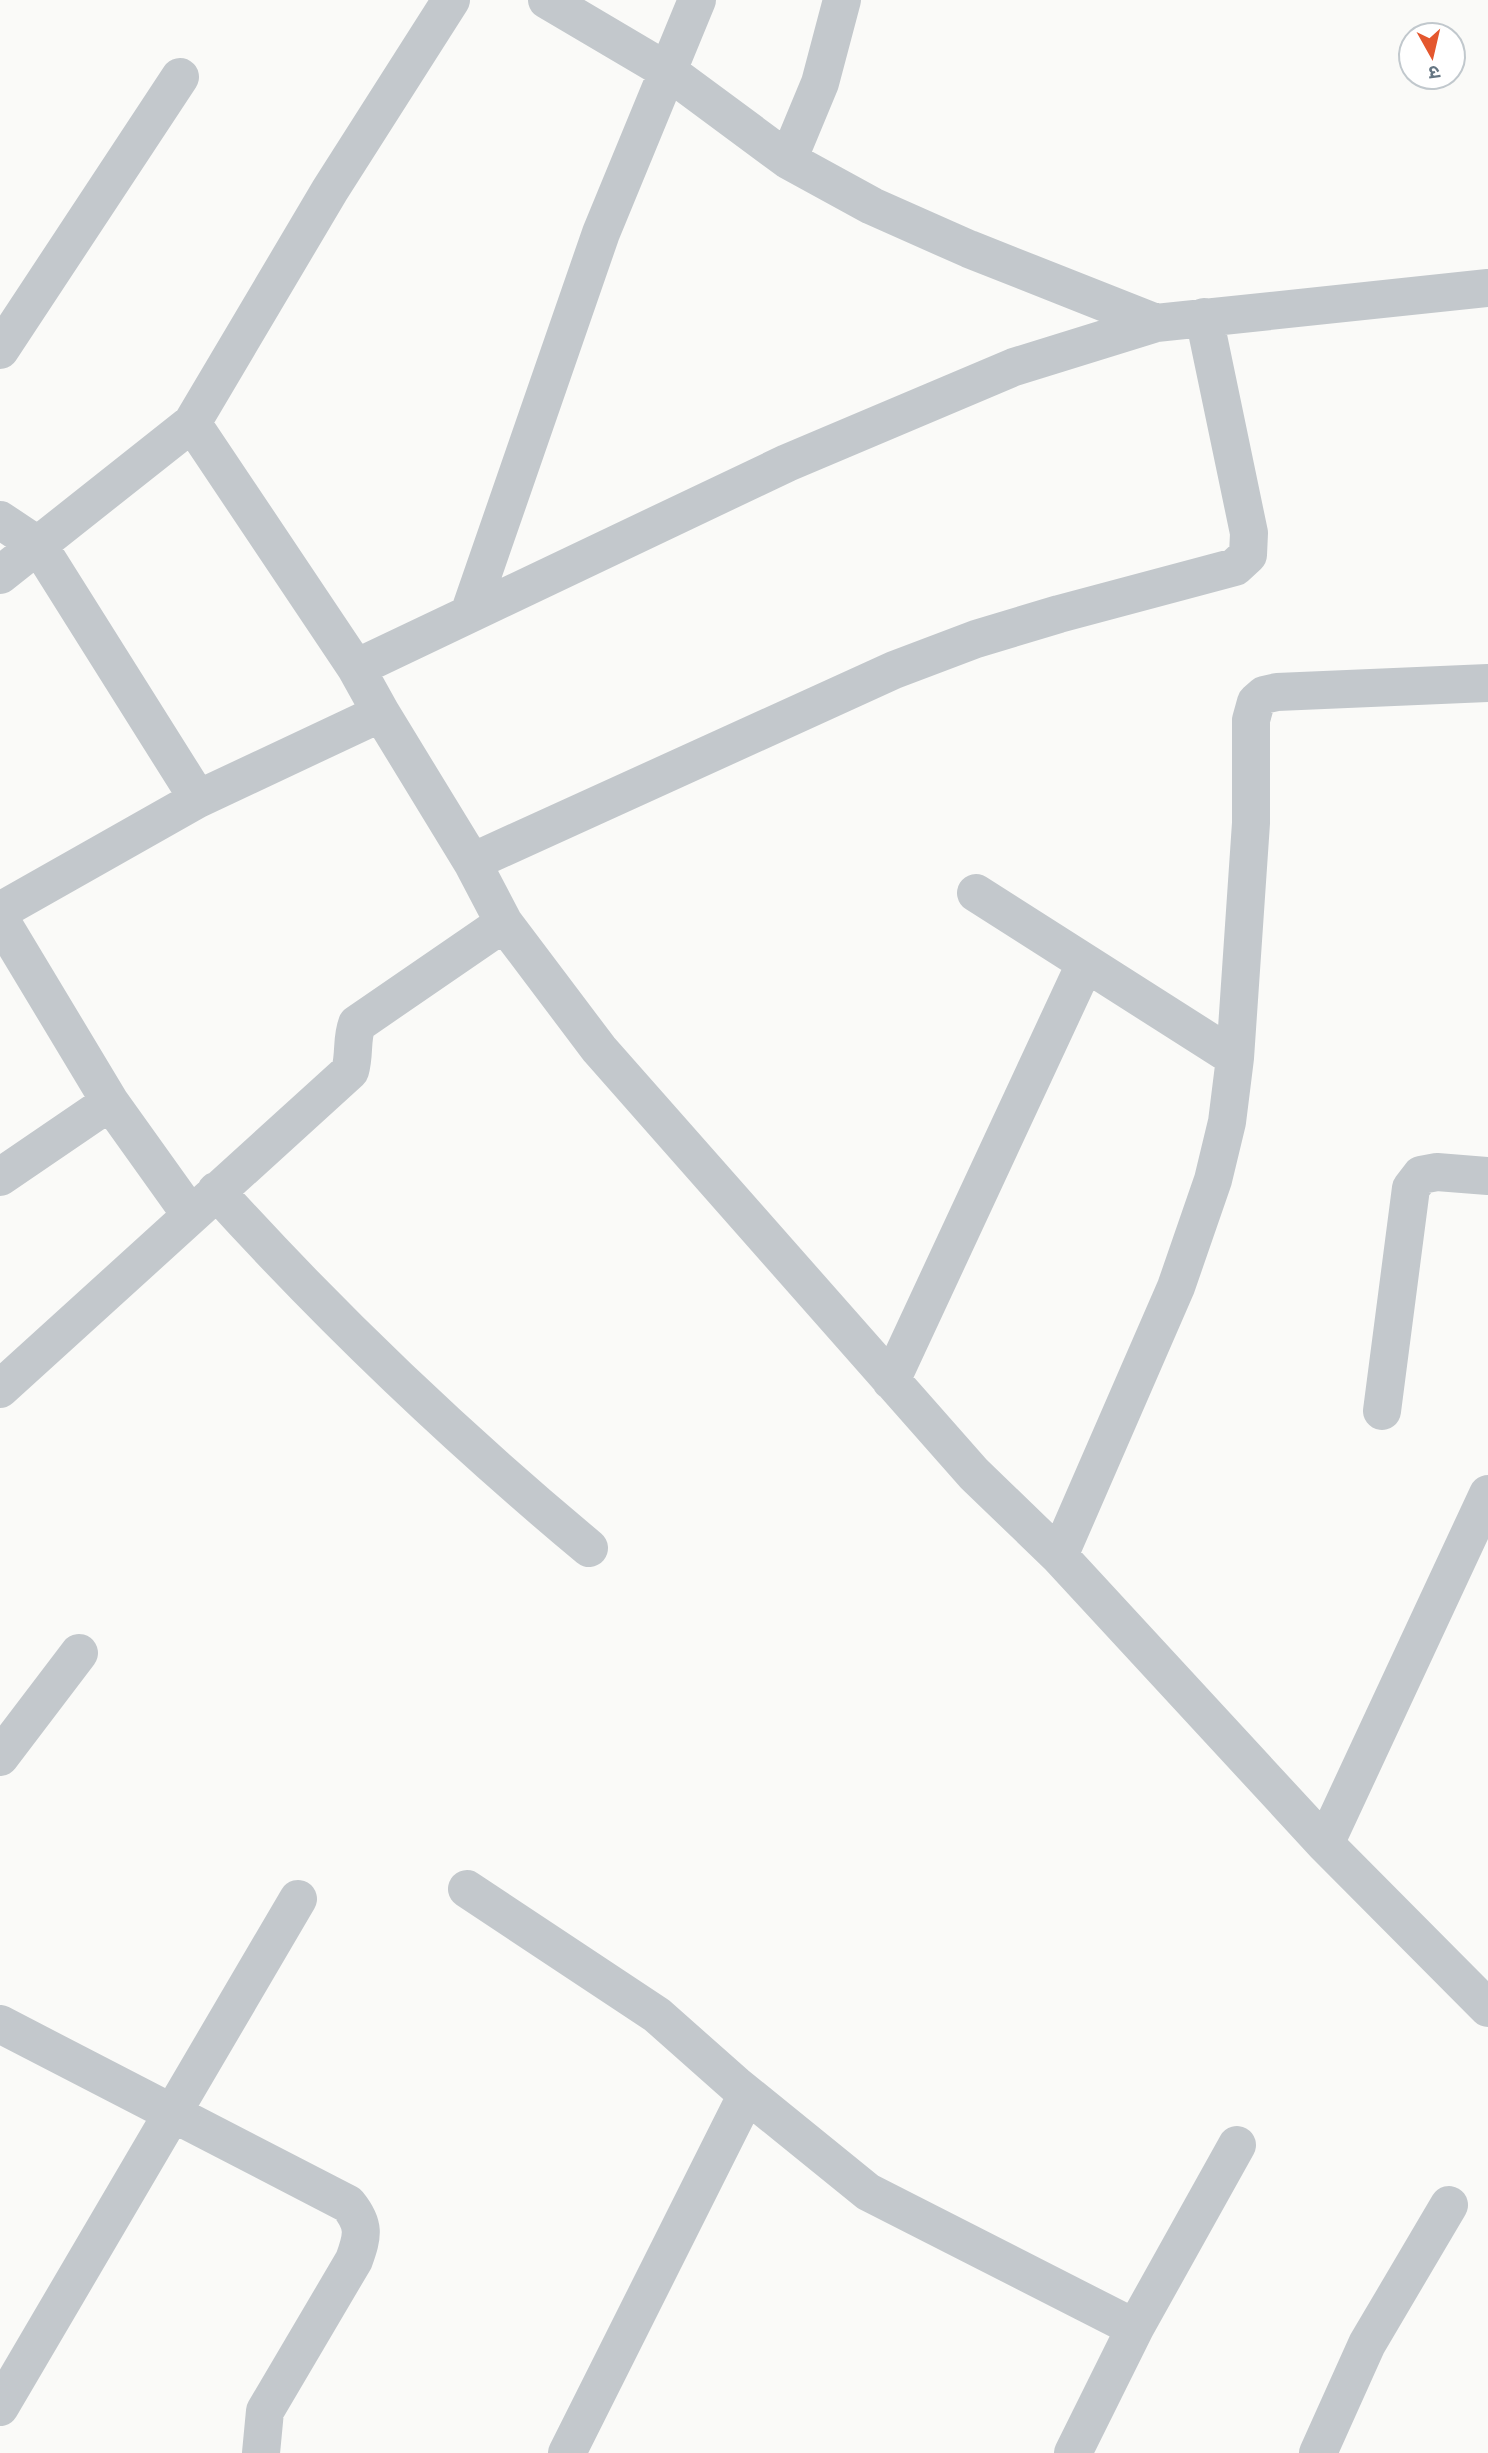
<svg xmlns="http://www.w3.org/2000/svg" width="1488" height="2453" viewBox="0 0 1488 2453" font-family="'Roboto Condensed','Noto Sans Devanagari',sans-serif">
	<rect width="100%" height="100%" fill="#fafaf8"/>
	<g fill="none" stroke-linecap="round" stroke-linejoin="round">
		<!-- minor -->
		<path stroke="#c3c8cc" stroke-width="38" d="M547 0 669 72 788 160 872 206 969 249 1156 323
			M788 160 820 83 842 0
			M0 350 180 77
			M0 520 39 546 198 799
			M0 575 192 423
			M470 611 601 233 697 0
			M356 668 787 463 1014 367 1156 323 1488 288
			M1488 683 1277 692 1264 695 1256 702 1251 720V823L1235 1058 1227 1122 1213 1180 1176 1287 1059 1556 1325 1844 1488 2008
			M381 713 472 862 504 923 599 1049 974 1474 1059 1556
			M472 862 894 670 976 639 1059 614 1235 567 1248 555 1249 533 1204 317
			M976 893 1235 1058
			M0 911 198 799 381 713 356 668 192 423 330 190 451 0
			M0 919 110 1102 190 1214
			M0 1177 110 1102
			M216 1191C332 1319 456 1437 589 1548
			M891 1381 1085 964
			M0 1389 350 1071C355 1054 351 1040 357 1024L504 923
			M1382 1411 1411 1188 1421 1175 1437 1172 1488 1176
			M0 1757 79 1653
			M1325 1844 1488 1494
			M467 1889 657 2015 736 2085 868 2192 1135 2328
			M0 2024 348 2204C365 2225 363 2235 354 2260L265 2411 261 2453
			M0 2407 298 1899
			M567 2453 747 2094
			M1073 2453 1135 2328 1237 2145
			M1318 2453 1367 2344 1449 2205"/>
	</g>
	<!-- north arrow -->
	<g transform="translate(1432 56) rotate(172)"><circle r="33" fill="#ffffff" stroke="#c1c8cd" stroke-width="2"/>
	<path d="M0-5L12 26L0 18L-12 26Z" fill="#e4572e"/>
	<text y="-10" font-size="19" font-weight="bold" text-anchor="middle" fill="#657683">उ</text>
	</g>
</svg>
